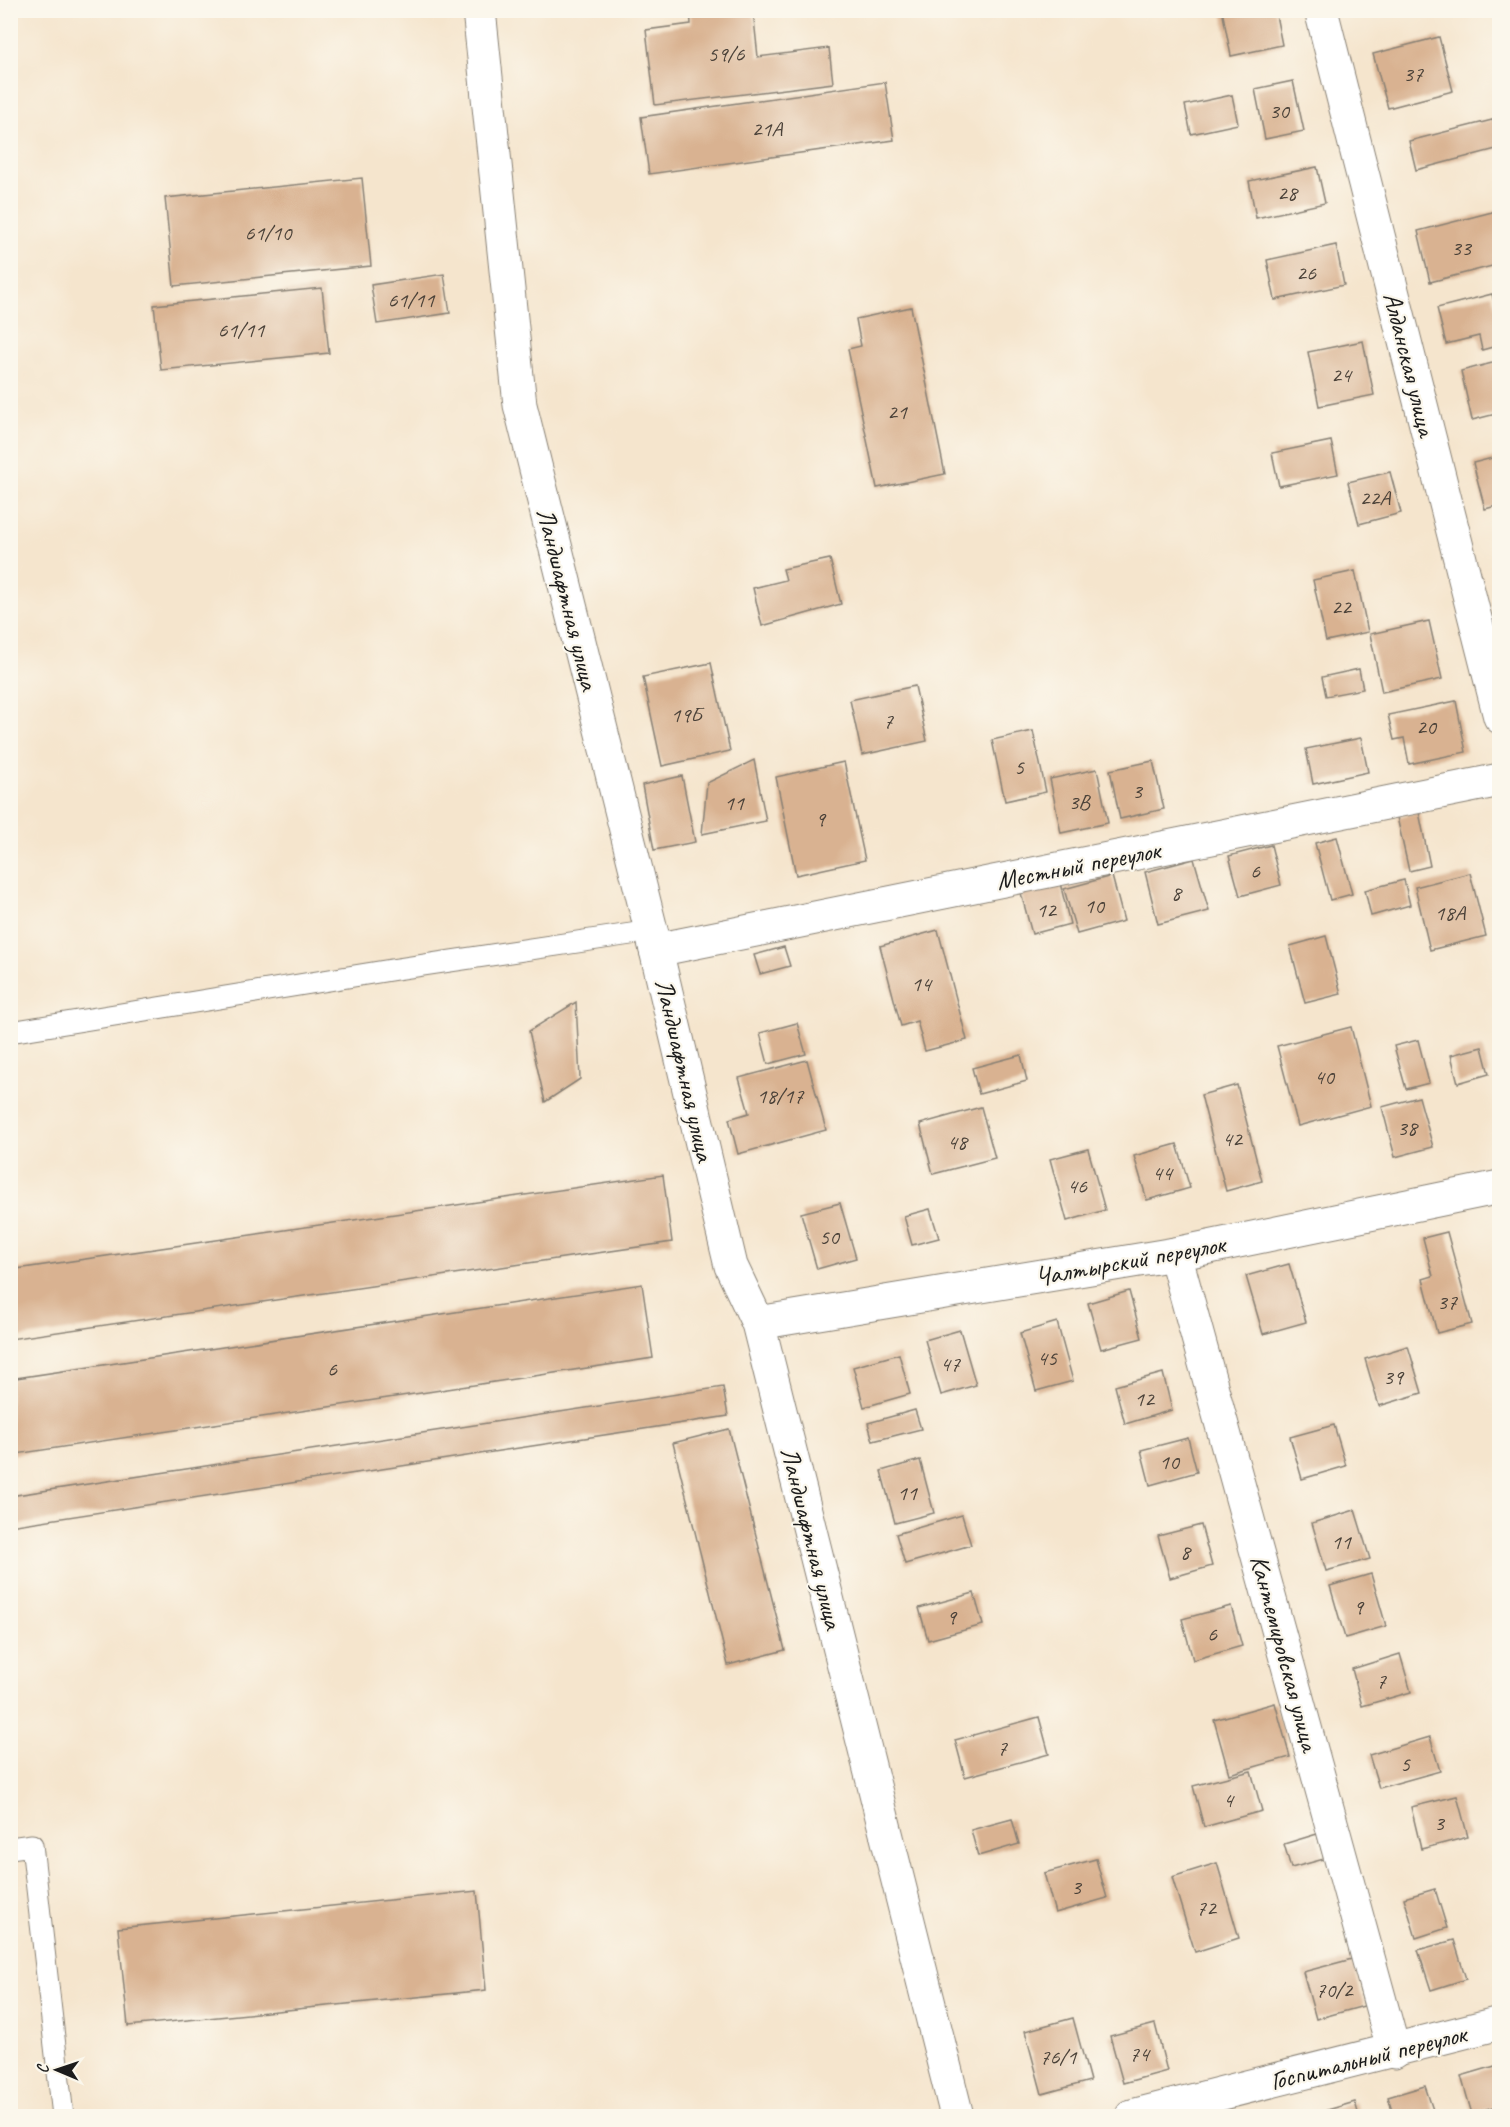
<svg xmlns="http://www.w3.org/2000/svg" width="1510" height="2127" viewBox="0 0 1510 2127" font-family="Caveat,sans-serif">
<rect width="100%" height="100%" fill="#fbf7ec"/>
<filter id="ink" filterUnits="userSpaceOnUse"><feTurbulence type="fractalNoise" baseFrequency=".0167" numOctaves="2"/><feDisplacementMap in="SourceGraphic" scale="12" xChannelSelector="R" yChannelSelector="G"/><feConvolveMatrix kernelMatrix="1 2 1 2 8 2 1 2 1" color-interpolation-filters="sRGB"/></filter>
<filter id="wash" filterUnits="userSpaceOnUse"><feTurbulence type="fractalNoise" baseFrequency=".008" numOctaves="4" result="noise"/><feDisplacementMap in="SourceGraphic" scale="24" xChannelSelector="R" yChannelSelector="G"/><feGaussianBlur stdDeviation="1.35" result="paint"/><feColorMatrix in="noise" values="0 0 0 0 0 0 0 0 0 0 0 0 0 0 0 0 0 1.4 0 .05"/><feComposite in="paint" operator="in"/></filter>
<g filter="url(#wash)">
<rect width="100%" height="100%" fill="#f5e5cd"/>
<g id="blocks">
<g fill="#d9b291">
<polygon points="690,10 753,10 758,57 829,48 833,83 655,105 646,30 691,24"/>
<polygon points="1222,10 1275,10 1282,45 1231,56"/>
<polygon points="1439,37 1453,91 1388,108 1373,54"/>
<polygon points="1293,81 1304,131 1265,139 1255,89"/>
<polygon points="885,82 894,140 649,174 641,117"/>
<polygon points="1232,95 1238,124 1191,134 1185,105"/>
<polygon points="1500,118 1500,148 1416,170 1409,141"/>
<polygon points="1317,167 1325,203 1256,218 1249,181"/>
<polygon points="362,178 371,266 174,286 165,198"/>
<polygon points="1500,210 1500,264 1430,282 1418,231"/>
<polygon points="1336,245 1344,285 1275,300 1267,260"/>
<polygon points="444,274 450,313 377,324 371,285"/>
<polygon points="322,288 329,353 161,370 154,305"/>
<polygon points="1492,294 1500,323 1500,345 1482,350 1479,336 1446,344 1437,308"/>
<polygon points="911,307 945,474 877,488 848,349 861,346 856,319"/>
<polygon points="1363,341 1374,395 1319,406 1308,352"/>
<polygon points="1500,361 1500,413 1472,420 1461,371"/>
<polygon points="1331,441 1338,474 1279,486 1272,453"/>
<polygon points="1500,456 1500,505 1485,509 1473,463"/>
<polygon points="1390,472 1401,513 1359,524 1348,482"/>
<polygon points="830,559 841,604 762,626 753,588 786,580 783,569"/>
<polygon points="1355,571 1368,632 1326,641 1313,580"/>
<polygon points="1429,621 1442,679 1382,692 1370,634"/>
<polygon points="711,663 730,751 662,766 643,677"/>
<polygon points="1359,669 1363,689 1326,696 1322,677"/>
<polygon points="915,686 927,741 862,755 850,700"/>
<polygon points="1456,701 1466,752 1409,764 1404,738 1394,740 1388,715"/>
<polygon points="1033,731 1046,792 1005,801 992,740"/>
<polygon points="1361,738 1368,772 1313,784 1306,749"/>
<polygon points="754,760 766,821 702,834 707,783"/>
<polygon points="1153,761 1164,809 1120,819 1110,770"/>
<polygon points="844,762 865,860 796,875 776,777"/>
<polygon points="1097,769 1108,823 1061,833 1050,779"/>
<polygon points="682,776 695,842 654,850 642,785"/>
<polygon points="1419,812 1430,866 1409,871 1397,817"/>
<polygon points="1337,837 1352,894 1330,900 1315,843"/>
<polygon points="1271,845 1281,885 1240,896 1229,856"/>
<polygon points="1194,859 1209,911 1158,924 1145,872"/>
<polygon points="1470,873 1486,936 1430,950 1415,887"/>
<polygon points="1112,876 1124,921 1077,934 1064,889"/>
<polygon points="1404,880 1410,905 1371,916 1365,890"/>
<polygon points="1060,883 1070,924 1032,934 1021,893"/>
<polygon points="938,930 967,1040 925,1051 917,1021 901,1026 880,946"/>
<polygon points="1326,936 1341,994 1305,1003 1290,946"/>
<polygon points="784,947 790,966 760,974 754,955"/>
<polygon points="576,1002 580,1079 545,1102 529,1031"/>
<polygon points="797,1023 806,1054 768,1064 760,1033"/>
<polygon points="1351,1027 1371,1106 1298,1126 1277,1046"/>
<polygon points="1418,1040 1429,1083 1406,1089 1394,1046"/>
<polygon points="1482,1047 1489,1074 1458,1083 1451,1055"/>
<polygon points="1021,1055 1027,1081 979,1094 972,1068"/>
<polygon points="807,1060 826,1130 738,1154 729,1119 749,1113 739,1078"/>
<polygon points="1237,1085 1262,1181 1226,1191 1201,1095"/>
<polygon points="1419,1097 1433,1147 1395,1157 1382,1107"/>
<polygon points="981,1107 995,1158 933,1174 920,1124"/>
<polygon points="1177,1144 1190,1188 1147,1200 1134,1156"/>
<polygon points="1088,1149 1105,1210 1067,1221 1050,1159"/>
<polygon points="663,1175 672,1242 10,1339 10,1270"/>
<polygon points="840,1203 856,1258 817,1269 801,1213"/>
<polygon points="930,1209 939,1238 912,1245 904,1216"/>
<polygon points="1447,1232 1472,1324 1437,1333 1423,1279 1433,1276 1423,1238"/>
<polygon points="1289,1264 1306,1322 1263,1334 1246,1276"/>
<polygon points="642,1284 653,1358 10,1455 10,1379"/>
<polygon points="1129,1291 1142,1338 1101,1349 1088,1303"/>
<polygon points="1057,1322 1073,1381 1036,1391 1020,1333"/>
<polygon points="960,1330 976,1385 941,1395 925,1340"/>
<polygon points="1408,1346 1422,1393 1379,1406 1365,1359"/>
<polygon points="899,1354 910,1394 864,1407 853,1367"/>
<polygon points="1163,1373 1172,1410 1125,1424 1115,1386"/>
<polygon points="723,1387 728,1416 10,1526 10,1496"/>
<polygon points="915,1410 921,1429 873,1441 868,1423"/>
<polygon points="1334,1425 1346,1466 1302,1479 1290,1437"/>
<polygon points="729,1429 785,1650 728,1665 673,1443"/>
<polygon points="1188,1438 1197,1472 1150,1485 1141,1450"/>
<polygon points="920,1460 934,1513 895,1523 881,1471"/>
<polygon points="1355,1510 1370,1559 1326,1571 1312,1523"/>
<polygon points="962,1515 971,1545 905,1564 896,1534"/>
<polygon points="1201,1525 1212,1566 1170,1578 1158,1536"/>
<polygon points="1371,1574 1386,1626 1345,1638 1330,1586"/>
<polygon points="974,1593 983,1625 928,1640 919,1608"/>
<polygon points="1231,1606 1242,1646 1193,1660 1182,1619"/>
<polygon points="1400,1654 1411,1692 1362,1706 1352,1669"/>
<polygon points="1275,1703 1290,1757 1229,1774 1214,1720"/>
<polygon points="1039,1717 1049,1754 965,1777 955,1740"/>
<polygon points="1430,1737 1440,1771 1379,1788 1369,1755"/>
<polygon points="1251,1771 1262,1811 1204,1827 1193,1786"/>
<polygon points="1457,1796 1468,1837 1421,1849 1411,1807"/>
<polygon points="1012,1819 1019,1844 978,1856 971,1830"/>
<polygon points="1317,1834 1324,1859 1291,1868 1284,1844"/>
<polygon points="1096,1859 1107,1898 1055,1913 1044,1873"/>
<polygon points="1217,1863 1239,1938 1195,1952 1172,1877"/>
<polygon points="1435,1889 1447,1928 1416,1938 1404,1898"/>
<polygon points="477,1891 486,1990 128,2026 118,1928"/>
<polygon points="1454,1940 1466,1979 1431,1990 1418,1950"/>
<polygon points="1352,1959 1364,2006 1316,2019 1303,1972"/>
<polygon points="1073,2018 1090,2081 1042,2094 1025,2031"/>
<polygon points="1155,2024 1167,2071 1123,2083 1110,2036"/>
<polygon points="1495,2066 1500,2080 1500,2105 1472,2114 1461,2076"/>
<polygon points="1425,2086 1435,2116 1394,2116 1388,2097"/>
<polygon points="1355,2102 1359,2116 1315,2116 1314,2114"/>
</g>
</g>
</g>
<g filter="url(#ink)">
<use href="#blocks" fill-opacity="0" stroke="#888074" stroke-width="1.5"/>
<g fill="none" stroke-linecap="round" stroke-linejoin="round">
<g stroke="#888074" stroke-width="23">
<g id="service">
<polyline points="10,1032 397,969 651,931"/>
<polyline points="10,1848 32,1845 63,2116"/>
</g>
</g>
<g stroke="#888074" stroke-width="35">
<g id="minor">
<polyline points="479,10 520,405 656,950 731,1266 758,1323 957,2116"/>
<polyline points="1321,10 1500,717"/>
<polyline points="656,950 1500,780"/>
<polyline points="1175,1254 1394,2052"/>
<polyline points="758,1323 1175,1254 1500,1187"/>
<polyline points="1132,2116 1500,2023"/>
</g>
</g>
<use href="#service" stroke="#fff" stroke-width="21"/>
<use href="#minor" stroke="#fff" stroke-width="33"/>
</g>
</g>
<g text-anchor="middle" stroke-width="4.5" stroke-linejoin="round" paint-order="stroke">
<g font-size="22" fill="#4b4239">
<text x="726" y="61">59/6</text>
<text x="1413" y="81">37</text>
<text x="1279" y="118">30</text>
<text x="767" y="136">21А</text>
<text x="1287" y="200">28</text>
<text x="268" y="240">61/10</text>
<text x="1461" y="255">33</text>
<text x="1306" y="280">26</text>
<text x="411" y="307">61/11</text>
<text x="241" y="337">61/11</text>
<text x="1341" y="382">24</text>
<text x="897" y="419">21</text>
<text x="1375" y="505">22А</text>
<text x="1341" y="614">22</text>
<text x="686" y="722">19Б</text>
<text x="888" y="728">7</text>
<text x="1426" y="734">20</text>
<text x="1019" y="774">5</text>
<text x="1137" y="798">3</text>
<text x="1079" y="809">3В</text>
<text x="734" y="810">11</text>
<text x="820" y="826">9</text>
<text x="1255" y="878">6</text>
<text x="1176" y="900">8</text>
<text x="1094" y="913">10</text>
<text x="1046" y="917">12</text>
<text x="1450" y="920">18А</text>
<text x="921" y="991">14</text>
<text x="1324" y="1084">40</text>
<text x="780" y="1103">18/17</text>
<text x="1407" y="1135">38</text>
<text x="1232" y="1146">42</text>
<text x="957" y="1149">48</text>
<text x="1162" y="1180">44</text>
<text x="1077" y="1193">46</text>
<text x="829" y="1244">50</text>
<text x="1447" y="1309">37</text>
<text x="1047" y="1365">45</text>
<text x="950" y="1371">47</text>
<text x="332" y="1376">6</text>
<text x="1393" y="1384">39</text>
<text x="1144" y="1406">12</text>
<text x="1169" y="1469">10</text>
<text x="907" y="1500">11</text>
<text x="1341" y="1549">11</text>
<text x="1185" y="1559">8</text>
<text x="1358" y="1614">9</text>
<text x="951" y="1624">9</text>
<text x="1212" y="1641">6</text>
<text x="1381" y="1688">7</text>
<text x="1002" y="1755">7</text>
<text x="1405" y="1771">5</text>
<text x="1228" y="1807">4</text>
<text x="1439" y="1830">3</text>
<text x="1076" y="1894">3</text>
<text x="1206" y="1915">72</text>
<text x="1334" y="1997">70/2</text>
<text x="1139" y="2061">74</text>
<text x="1058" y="2064">76/1</text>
</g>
<g font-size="26" fill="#1c1c1c" stroke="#fbf7ec">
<text transform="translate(1410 364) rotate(76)" y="9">Алданская улица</text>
<text transform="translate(568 599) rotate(76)" y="9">Ландшафтная улица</text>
<text transform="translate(1078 865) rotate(-11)" y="9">Местный переулок</text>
<text transform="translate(685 1070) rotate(77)" y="9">Ландшафтная улица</text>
<text transform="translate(1130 1260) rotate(-10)" y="9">Чалтырский переулок</text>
<text transform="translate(812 1538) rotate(76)" y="9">Ландшафтная улица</text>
<text transform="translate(1285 1653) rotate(75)" y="9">Кантемировская улица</text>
<text transform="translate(1368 2057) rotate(-14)" y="9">Госпитальный переулок</text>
</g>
</g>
<rect width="1510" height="2127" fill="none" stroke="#fbf7ec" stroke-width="36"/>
<g transform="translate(57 2070) rotate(272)" stroke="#fbf7ec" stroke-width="4.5" paint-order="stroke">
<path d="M0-4.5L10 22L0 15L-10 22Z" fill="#1c1c1c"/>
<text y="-9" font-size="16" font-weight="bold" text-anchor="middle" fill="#1c1c1c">С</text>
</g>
</svg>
